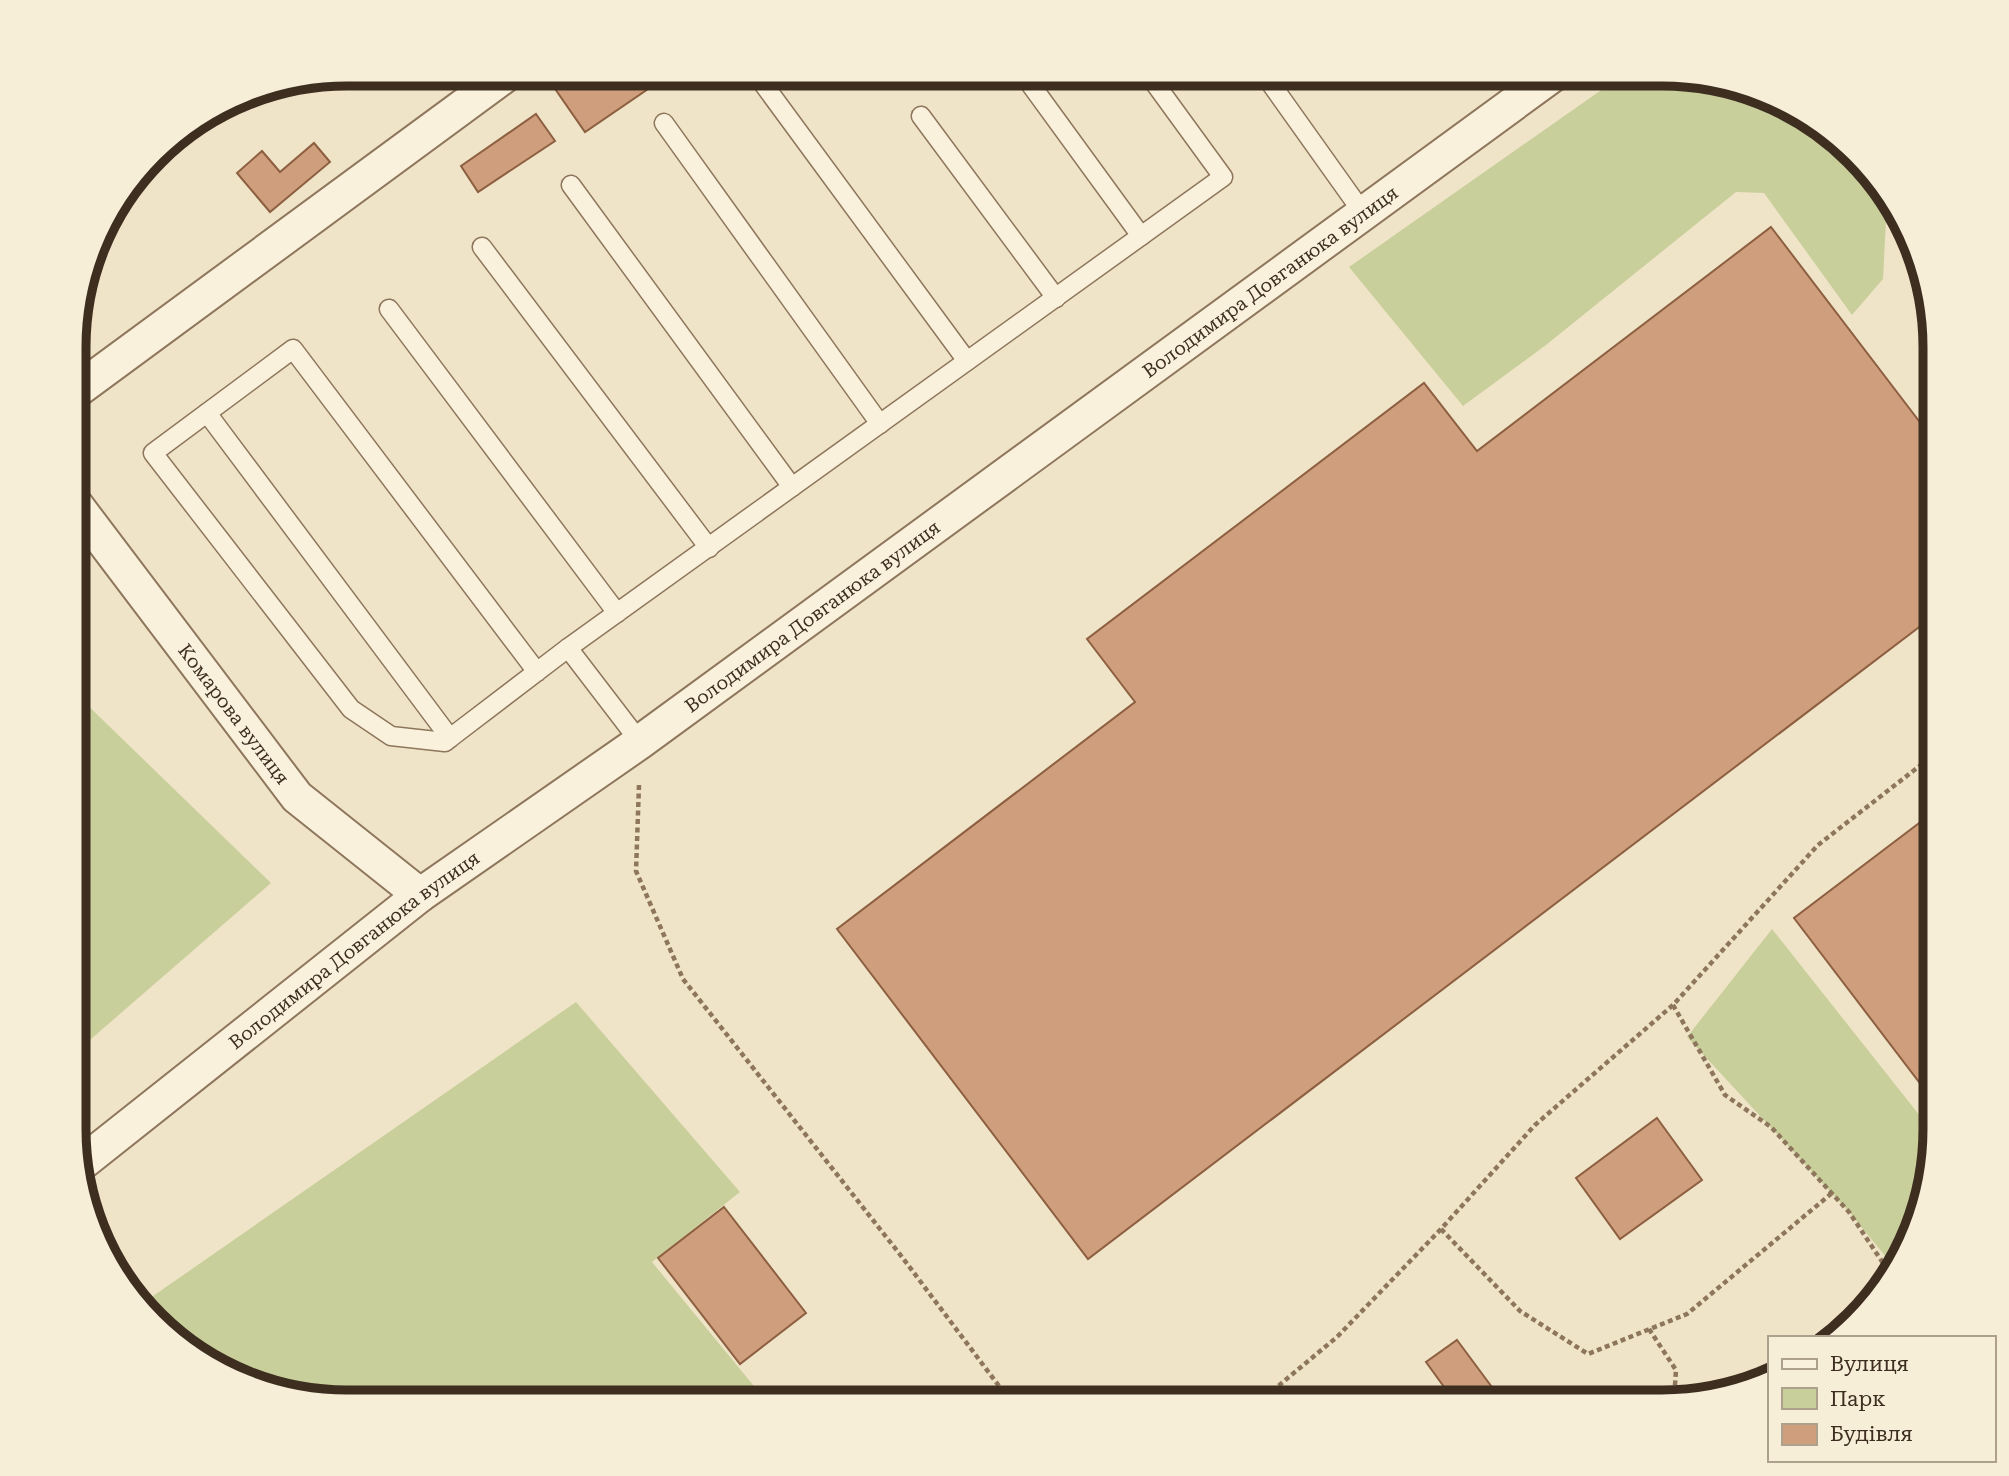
<svg xmlns="http://www.w3.org/2000/svg" width="2009" height="1476" viewBox="0 0 2009 1476" font-family="'Roboto Serif',serif">
<rect width="100%" height="100%" fill="#f0e4c8"/>
<g fill="#c9cf9b">
<polygon points="1624,74 1680,74 1767,94 1829,130 1887,201 1883,279 1852,315 1764,193 1736,192 1546,345 1463,406 1349,267"/>
<polygon points="76,694 271,883 76,1052"/>
<polygon points="1772,929 1932,1131 1935,1129 1935,1147 1915,1234 1895,1268 1849,1212 1687,1037"/>
<polygon points="576,1002 740,1192 652,1262 767,1402 329,1402 258,1388 180,1346 143,1303"/>
</g>
<g fill="#cf9f7d" stroke="#8d5f41" stroke-width="2">
<polygon points="564,74 670,74 585,132 551,83"/>
<polygon points="252,92 239,103 235,99 242,94"/>
<polygon points="536,114 555,141 478,192 461,166"/>
<polygon points="314,143 330,162 270,212 237,173 262,151 280,172"/>
<polygon points="1771,227 1935,442 1935,615 1088,1259 837,929 1135,702 1087,639 1424,383 1477,451"/>
<polygon points="1935,811 1935,1103 1794,918"/>
<polygon points="1657,1118 1702,1180 1620,1239 1576,1178"/>
<polygon points="724,1207 806,1313 740,1364 658,1258"/>
<polygon points="1457,1340 1503,1402 1455,1402 1426,1362"/>
</g>
<g fill="none" stroke-linecap="round" stroke-linejoin="round">
<g stroke="#8d765c" stroke-width="21">
<g id="lane">
<polyline points="756,74 967,361"/>
<polyline points="1023,74 1141,236"/>
<polyline points="1264,74 1363,213"/>
<polyline points="921,116 1056,298"/>
<polyline points="664,123 880,424"/>
<polyline points="571,185 792,487"/>
<polyline points="482,247 709,548"/>
<polyline points="389,309 617,613"/>
<polyline points="207,413 450,738"/>
<polyline points="537,672 293,349 153,453 351,709 391,736 445,742 450,738 568,648"/>
<polyline points="640,742 568,648 1223,177 1148,74"/>
</g>
</g>
<g stroke="#8d765c" stroke-width="37">
<g id="street">
<polyline points="76,391 507,74"/>
<path id="s1" d="M76,505L297,797L420,895"/>
<path id="s2" d="M77,1167L420,895L640,742L1554,74"/>
</g>
</g>
<g stroke="#8d765c" stroke-width="4.5" stroke-dasharray="5 3.5" stroke-linecap="butt">
<polyline points="1892,207 1906,244 1918,266"/>
<polyline points="639,785 636,871 683,979 902,1257 1011,1402"/>
<polyline points="1673,1005 1725,1095 1771,1127 1849,1212 1891,1275"/>
<polyline points="1441,1229 1520,1311 1588,1354 1687,1314 1832,1193"/>
<polyline points="1649,1329 1676,1370 1674,1400"/>
<polyline points="1259,1402 1337,1337 1441,1229 1535,1125 1673,1005 1818,845 1935,754"/>
</g>
<use href="#lane" stroke="#faf1dc" stroke-width="18"/>
<use href="#street" stroke="#faf1dc" stroke-width="33"/>
</g>
<g text-anchor="middle" stroke-width="5" stroke-linejoin="round" paint-order="stroke">
<g font-size="19" fill="#3d2e20" stroke="#f7eed8">
<text dy="7" stroke="none"><textPath href="#s2" startOffset="1486">Володимира Довганюка вулиця</textPath></text>
<text dy="7" stroke="none"><textPath href="#s2" startOffset="919">Володимира Довганюка вулиця</textPath></text>
<text dy="7" stroke="none"><textPath href="#s1" startOffset="262">Комарова вулиця</textPath></text>
<text dy="7" stroke="none"><textPath href="#s2" startOffset="352">Володимира Довганюка вулиця</textPath></text>
</g>
</g>
<path d="M0 0H2009V1476H0ZM347 86H1662A261 261 0 0 1 1923 347V1129A261 261 0 0 1 1662 1390H347A261 261 0 0 1 86 1129V347A261 261 0 0 1 347 86Z" fill="#f7eed8" fill-rule="evenodd"/>
<path fill="none" stroke="#3d2e20" stroke-width="9" d="M347 86H1662A261 261 0 0 1 1923 347V1129A261 261 0 0 1 1662 1390H347A261 261 0 0 1 86 1129V347A261 261 0 0 1 347 86Z"/>
<rect x="1768" y="1336" width="228" height="126" fill="#f7eed8" stroke="#ada18e" stroke-width="2"/>
<rect x="1782" y="1359" width="35" height="10" fill="#faf1dc" stroke="#ada18e" stroke-width="2"/>
<text x="1830" y="1371" font-size="21" fill="#3d2e20">Вулиця</text>
<rect x="1782" y="1388" width="35" height="21" fill="#c9cf9b" stroke="#ada18e" stroke-width="2"/>
<text x="1830" y="1406" font-size="21" fill="#3d2e20">Парк</text>
<rect x="1782" y="1424" width="35" height="21" fill="#cf9f7d" stroke="#ada18e" stroke-width="2"/>
<text x="1830" y="1441" font-size="21" fill="#3d2e20">Будівля</text>
</svg>
